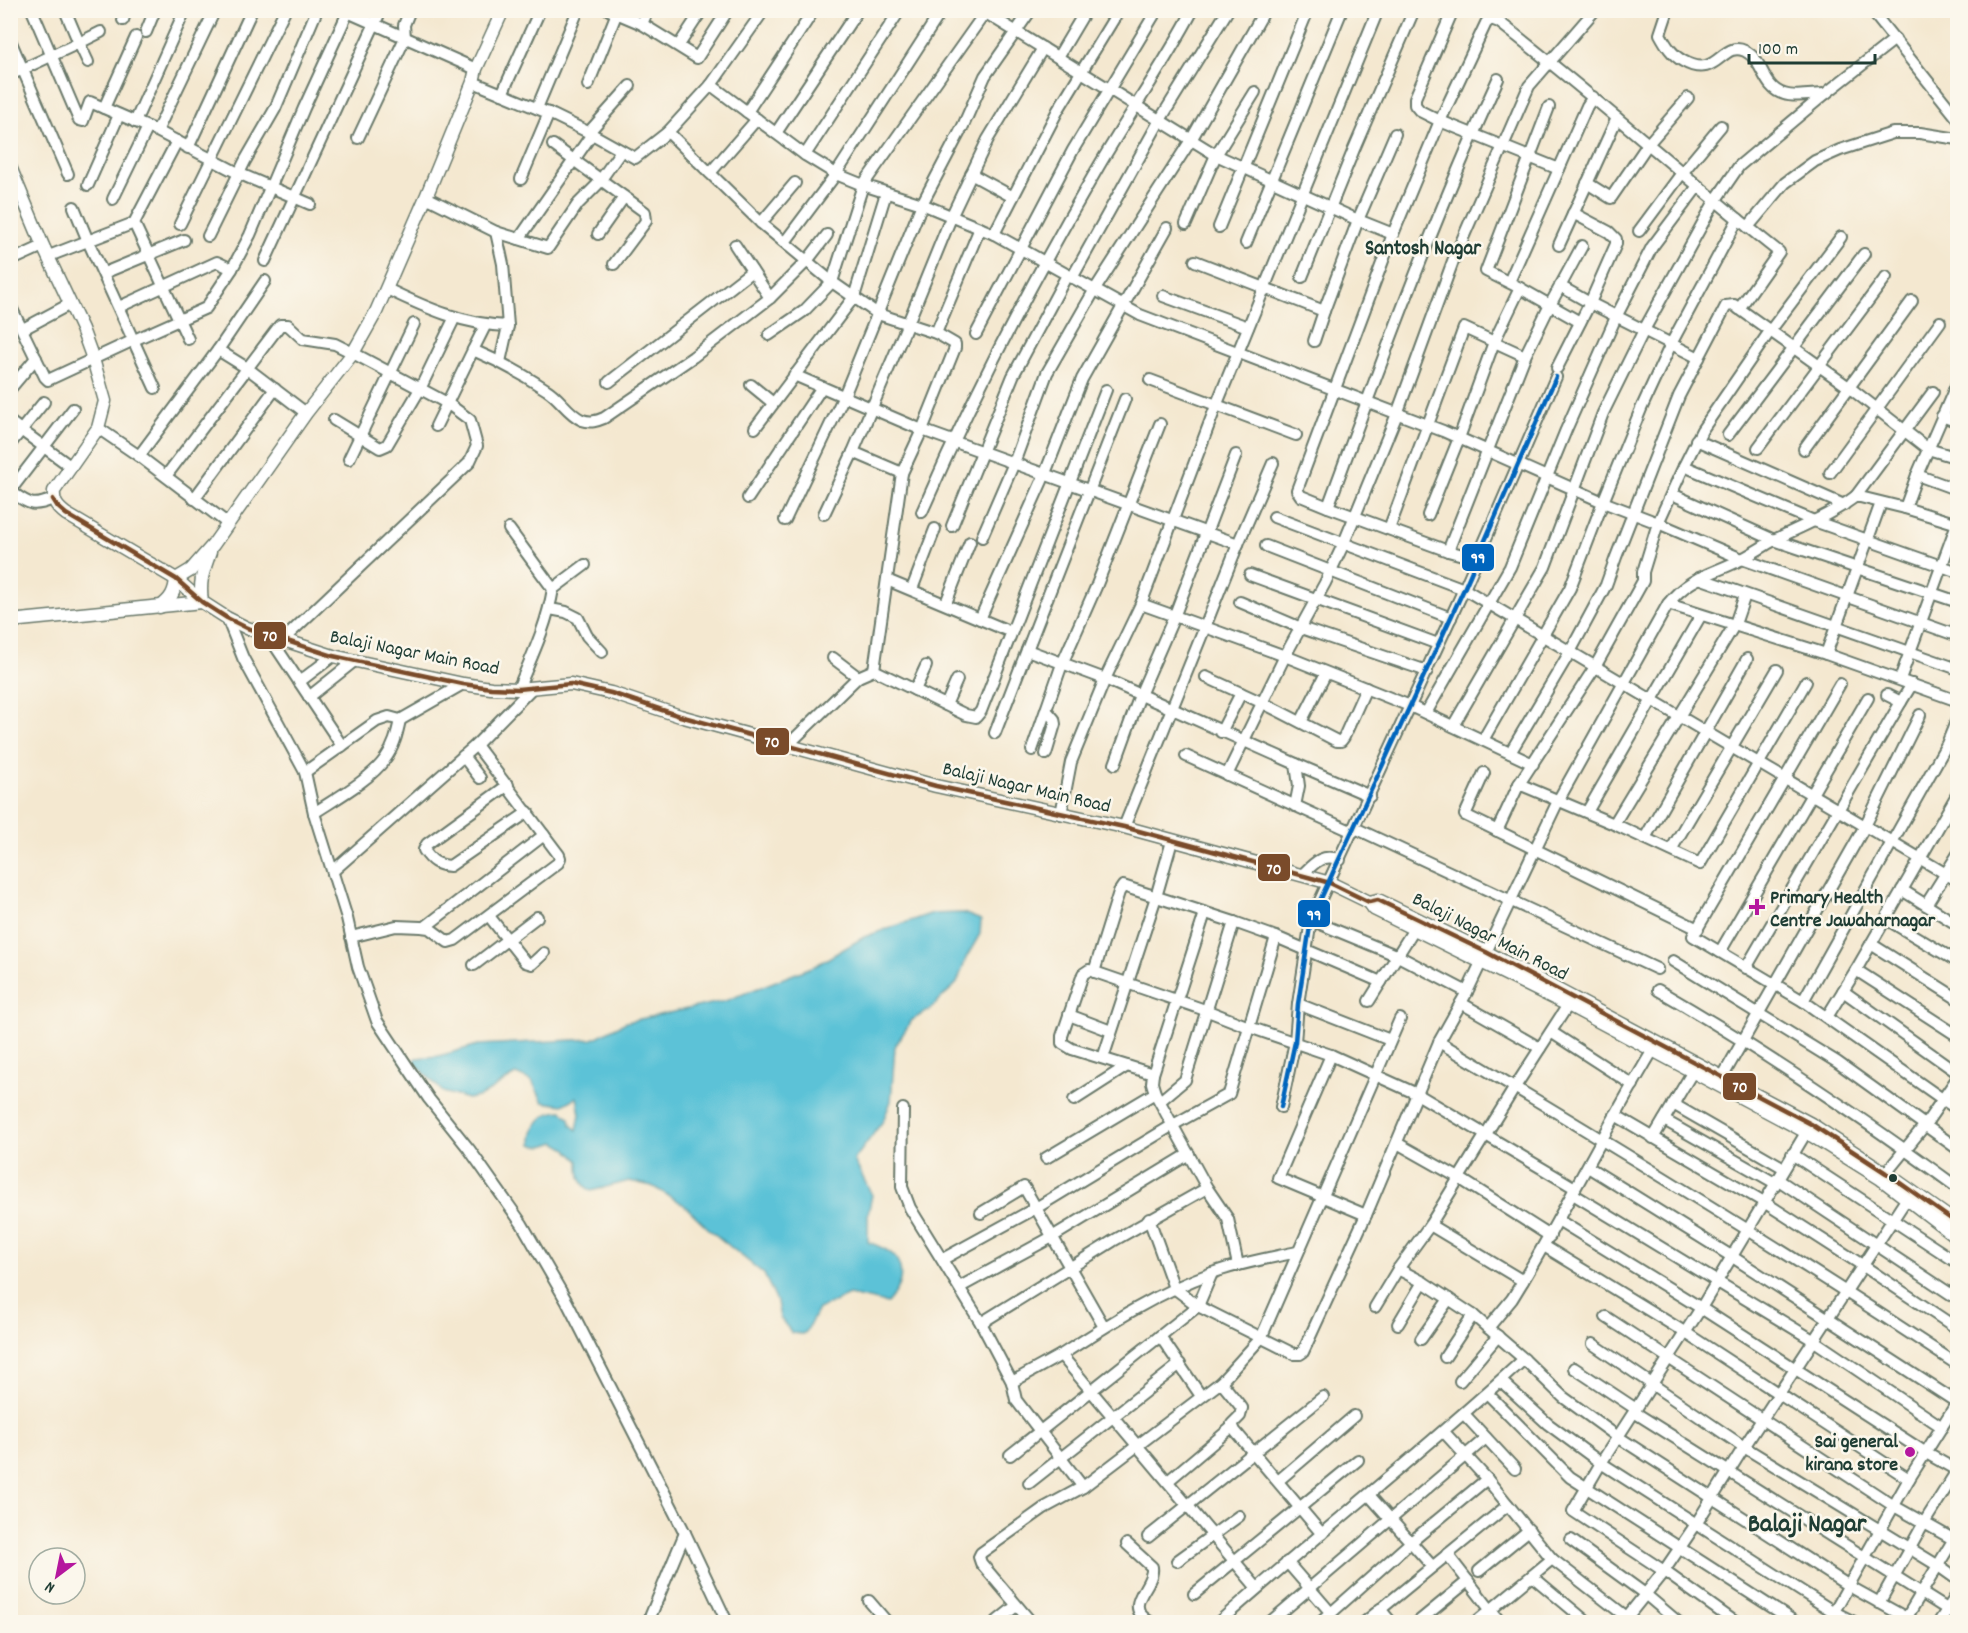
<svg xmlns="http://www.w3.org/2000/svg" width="1968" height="1633" viewBox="0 0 1968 1633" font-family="Dekko,sans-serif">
<rect width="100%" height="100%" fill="#fbf7ec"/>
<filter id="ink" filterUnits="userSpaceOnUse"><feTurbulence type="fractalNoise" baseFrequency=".0167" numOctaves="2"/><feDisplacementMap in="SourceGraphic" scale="12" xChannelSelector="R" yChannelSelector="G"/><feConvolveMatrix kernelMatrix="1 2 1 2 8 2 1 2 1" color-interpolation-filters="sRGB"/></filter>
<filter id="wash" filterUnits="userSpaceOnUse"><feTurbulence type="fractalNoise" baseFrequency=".008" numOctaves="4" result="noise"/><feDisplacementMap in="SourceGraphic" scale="24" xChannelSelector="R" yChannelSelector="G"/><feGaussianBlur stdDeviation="1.35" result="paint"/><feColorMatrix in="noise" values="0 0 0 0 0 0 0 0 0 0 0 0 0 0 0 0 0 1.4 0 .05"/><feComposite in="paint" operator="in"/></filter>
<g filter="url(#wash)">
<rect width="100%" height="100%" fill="#f4e8d0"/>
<path fill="#5bc2d7" stroke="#3d8086" stroke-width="1.5" d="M963,913L981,920L980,934L966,958L957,983L929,1010L912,1020L895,1046L891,1101L883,1121L854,1160L872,1195L868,1214V1242C876,1245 888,1249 894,1256C907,1272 899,1290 887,1303L849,1295L818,1309L806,1332L802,1334L792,1333L780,1318L777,1302L764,1274L711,1231L683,1204L652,1186L629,1181L591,1191C579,1183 579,1175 579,1161L567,1149L555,1142C547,1145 540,1148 532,1144C531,1126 543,1111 562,1111L570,1118L571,1125L577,1130L580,1114L577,1097L563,1105L543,1102L532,1081L516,1074L481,1096L468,1099L443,1092L414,1062L416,1058L439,1056L478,1045L593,1039L626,1022L725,1001L817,965L864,937L930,914Z"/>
</g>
<g filter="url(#ink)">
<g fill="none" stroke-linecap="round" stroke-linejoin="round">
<g stroke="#6a796b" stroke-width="14">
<g id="minor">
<polyline points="32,10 79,120 83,121 90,102 157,131 238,173 310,204"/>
<polyline points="343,10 476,69"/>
<polyline points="609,10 642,24 648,10"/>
<polyline points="981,10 1216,155 1358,220 1393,234"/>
<polyline points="1453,10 1415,98 1415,105 1420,111 1440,121 1559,169"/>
<path d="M1482,10L1491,19L1499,22C1595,96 1684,177 1779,252L1739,309"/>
<path d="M1668,10L1660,34C1666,45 1672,55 1683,61C1718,81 1721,40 1745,51C1764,60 1762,88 1784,94C1795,98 1813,94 1825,94"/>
<polyline points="1871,10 1958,119"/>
<polyline points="123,20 126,10"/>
<polyline points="642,24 697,58 728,10"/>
<polyline points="146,32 155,10"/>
<polyline points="10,40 68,174"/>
<polyline points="679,45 702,10"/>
<polyline points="1058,57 1086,10"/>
<polyline points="88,62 79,43 101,32"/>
<polyline points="10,75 79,43 65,10"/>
<polyline points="473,82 553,115 592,134 635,158 668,132 761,223 832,282 878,314 936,333 955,344 955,348 922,430 902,473 874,670 966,715 976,717 981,711 1106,390"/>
<polyline points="588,85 618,10"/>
<polyline points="711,85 764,10"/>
<polyline points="502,94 540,10"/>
<polyline points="1549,107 1486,271 1520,288 1580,322"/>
<polyline points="104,108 136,37"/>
<polyline points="537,108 578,10"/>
<polyline points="747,112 814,10"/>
<polyline points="135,122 185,10"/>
<polyline points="157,131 215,10"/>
<polyline points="589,132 630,86"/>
<polyline points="668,132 711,85 805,155 836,174 942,10"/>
<polyline points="776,133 858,10"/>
<polyline points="358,138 405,38 404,25 410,10"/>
<polyline points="553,145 645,212 646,221 614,264"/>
<polyline points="188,148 252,10"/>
<polyline points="805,155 900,10"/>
<polyline points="710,173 757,119"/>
<polyline points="971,174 1013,197"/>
<polyline points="521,179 549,113"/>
<polyline points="1587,183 1611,198 1648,144 1688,98"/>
<polyline points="88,185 119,115"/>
<polyline points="426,197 496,232 548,248 578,204 597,185 621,151"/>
<polyline points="113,199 148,127"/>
<polyline points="74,207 88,241 155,388"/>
<polyline points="134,223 188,339"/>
<polyline points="761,223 795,183"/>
<polyline points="180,224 285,10"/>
<polyline points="1186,224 1216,155 1255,92"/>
<polyline points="1219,227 1308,10"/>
<polyline points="1748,227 1785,183 1815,161 1840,150 1893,133 1920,133 1958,139"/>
<polyline points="1639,231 1682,173 1721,126"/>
<polyline points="496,232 503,264 508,326 500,362"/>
<polyline points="598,234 624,197"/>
<polyline points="994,234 1058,110 1119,10"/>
<polyline points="208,236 245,161 275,109 317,10"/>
<polyline points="1841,237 1770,331 1702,430 1684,466 1814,521 1958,572"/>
<polyline points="519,239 592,134"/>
<polyline points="785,242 836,174 863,185 922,204 994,234 1140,315 1443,431 1603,502 1658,523 1643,572 1643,581 1595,667 1519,784 1497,831"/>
<polyline points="1246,243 1342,10"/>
<polyline points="735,245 770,298"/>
<polyline points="1559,245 1617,118"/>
<polyline points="49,256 134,223 177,141"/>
<polyline points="10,261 43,246"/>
<polyline points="265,261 381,10"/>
<polyline points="1195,261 1324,311 1358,220 1395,134"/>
<polyline points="104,273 184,240"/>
<polyline points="1302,277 1354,149 1414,10"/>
<polyline points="1072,278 1160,120 1228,10"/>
<polyline points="1509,282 1587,106 1593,97"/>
<polyline points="1560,286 1590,303 1616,244 1616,239 1609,232 1573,213"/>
<path d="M387,289C426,308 465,325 508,326"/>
<polyline points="1163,296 1248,327"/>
<polyline points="10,305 45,377 48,380 134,340 206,308 232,269 250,235 304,108 349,10"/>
<polyline points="119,307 217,262 232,269"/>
<polyline points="23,329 70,304"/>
<polyline points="936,333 980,228"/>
<polyline points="976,334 1073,150 1157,10"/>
<polyline points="769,335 804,311 832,282 863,185 987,10"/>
<polyline points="1314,341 1324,311"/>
<polyline points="218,350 247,368 306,413"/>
<polyline points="473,350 485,326"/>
<polyline points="1557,368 1590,303 1699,358"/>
<polyline points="794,375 922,430 1238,544 1205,627 1285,656 1410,706 1533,764"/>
<polyline points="1150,380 1296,435"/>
<polyline points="609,382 752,271"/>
<polyline points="751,385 773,403"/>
<polyline points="10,389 36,358"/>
<polyline points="1942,416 1958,422"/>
<polyline points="334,420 380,448 387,445 420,389 455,317"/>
<polyline points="10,422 70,466"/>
<path d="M436,426L473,350C499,361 523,374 547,390C560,398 568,414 582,420C591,423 597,421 604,418L693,357L770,298L807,261L827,235"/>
<polyline points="98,428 139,456 227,523"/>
<polyline points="755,428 854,297 886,193"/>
<polyline points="1728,435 1864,254"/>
<polyline points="1696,440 1844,505"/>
<polyline points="10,444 44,402"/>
<polyline points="1758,448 1886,277"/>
<polyline points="1804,449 1912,301"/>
<polyline points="139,456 218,350 265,281"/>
<polyline points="349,459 414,324"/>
<polyline points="1684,466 1658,523 1742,559 1958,636"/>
<polyline points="902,473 853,452 908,323 952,215 978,160 988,139 1043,48"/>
<polyline points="1830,473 1940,322"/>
<polyline points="1917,475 1958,490"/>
<polyline points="166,476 280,325 288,325 303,339 335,344 353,353 447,403 470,420 477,446 469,463 284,639"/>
<polyline points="1672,494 1774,540 1958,602"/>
<polyline points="1856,496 1933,392"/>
<polyline points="748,498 822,387"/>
<path d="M53,499C32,508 29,504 10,491L73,409"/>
<polyline points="194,499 275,389"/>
<path d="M1328,507C1381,363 1434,218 1498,79"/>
<polyline points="1905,508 1917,475 1958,381"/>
<path d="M922,512C973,395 1032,281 1096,171C1127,117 1164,65 1193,10"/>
<polyline points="824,514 853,452"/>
<polyline points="1428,515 1459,438 1494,342 1520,288"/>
<polyline points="1274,517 1464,589 1958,881"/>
<polyline points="785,520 844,396 922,204 963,126 985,76 1031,10"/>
<polyline points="952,526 1013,376 1067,275"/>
<path d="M509,529L553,589C547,625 532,656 518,689"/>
<polyline points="1389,529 1464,328 1525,356"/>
<polyline points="982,537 1014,463 1047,373 1094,291 1191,140 1265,10"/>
<polyline points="1238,544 1273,463"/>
<polyline points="1266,546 1451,618"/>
<polyline points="1448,551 1525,356 1550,305 1582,246"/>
<polyline points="1478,559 1448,551 1328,507 1301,496 1297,490 1393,234 1440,121 1486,23 1491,19"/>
<polyline points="1250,575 1438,644"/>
<polyline points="1699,578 1958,669"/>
<polyline points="887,580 1011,632"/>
<polyline points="553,589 585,565"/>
<polyline points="912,589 935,529"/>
<polyline points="1240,602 1301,628 1427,671"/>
<polyline points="946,603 970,542"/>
<polyline points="1668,604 1826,654 1958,701"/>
<polyline points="550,609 566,612 578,618 587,636 602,652"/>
<polyline points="227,618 243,658 305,772 314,813 347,918 358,967 377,1021 429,1099 469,1149 522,1224 567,1302 685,1533 727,1622"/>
<polyline points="980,619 1042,481 1082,379 1167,228"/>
<polyline points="268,635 342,746"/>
<polyline points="1027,650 1125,399"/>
<polyline points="1826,654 1881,503"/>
<polyline points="833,658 858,677"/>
<polyline points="1206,677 1263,703 1337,741 1341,741 1344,737 1366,688"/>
<polyline points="1900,679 1958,521"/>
<polyline points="299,682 333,656"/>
<polyline points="1840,684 1693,936 1803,1001 1958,1110"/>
<polyline points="915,690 926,666"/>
<polyline points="1887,695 1901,702 1912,684"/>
<polyline points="309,697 353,662"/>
<polyline points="946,705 957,680"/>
<polyline points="1426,713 1510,567 1566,430 1616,317 1652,247 1698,186"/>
<polyline points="1301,722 1326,673"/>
<polyline points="1453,726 1545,567 1603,413 1644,330 1715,201 1739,166 1825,94 1895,39"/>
<polyline points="1221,732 1241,693"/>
<polyline points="995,733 1027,650 1105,679 1296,764 1299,786 1295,806"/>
<polyline points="1483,740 1570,588 1603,502 1641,409 1671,344 1738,219"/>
<polyline points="788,745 858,677 874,670"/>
<polyline points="1032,750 1062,664 1096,587 1160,424"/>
<polyline points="1510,753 1570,652 1606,585 1616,557 1679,396 1726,306 1734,305 1850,388 1928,449 1958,458"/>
<polyline points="1046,754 1055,724 1054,719 1046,710"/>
<polyline points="463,756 480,778"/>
<polyline points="1186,756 1353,832"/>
<polyline points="1115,764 1140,695 1174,617 1236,455"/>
<polyline points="1296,764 1370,796"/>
<polyline points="305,772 377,721 389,717 400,720 463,684"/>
<polyline points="1484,773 1465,815 1698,929"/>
<polyline points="1227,775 1285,656 1325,583 1343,545 1397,414 1453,261 1529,86 1595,10"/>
<polyline points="1519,784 1614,824 1700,864 1806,682"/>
<path d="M508,785L427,844L424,850C431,861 437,865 450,866L528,812"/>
<polyline points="1587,812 1701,615"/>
<path d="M314,813C335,799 370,780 385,759C394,747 397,734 400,720"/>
<polyline points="1061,814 1071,762 1105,679 1141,604 1216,406 1378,10"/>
<polyline points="1614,824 1735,624 1745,595"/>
<polyline points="1124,827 1205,627 1141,604"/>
<polyline points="1355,828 1657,969"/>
<polyline points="1645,838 1747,659"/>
<polyline points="1671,850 1777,670"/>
<polyline points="333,871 476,745 532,688"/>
<path d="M1302,875C1313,864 1323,852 1340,860"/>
<polyline points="1902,890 1958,925"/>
<polyline points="1926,905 1958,854"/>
<polyline points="489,916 525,962 532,964 544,953"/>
<polyline points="1886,919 1958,962"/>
<polyline points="1311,920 1398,956 1467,992"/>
<polyline points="425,927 544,835"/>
<polyline points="351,937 396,926 421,927 429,928 448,942 455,940 558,863 560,858 559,855 476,745"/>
<polyline points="1871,944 1958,999"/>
<polyline points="1720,952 1868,698"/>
<polyline points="1673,961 1837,1062 1958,1149"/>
<polyline points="474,965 537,917"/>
<polyline points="1746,968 1901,702"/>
<polyline points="1856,970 1958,1036"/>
<polyline points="1094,972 1119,892 1123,886 1234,922 1276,937"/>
<polyline points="1381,982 1276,937 1249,1027 1331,1055 1417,1094 1575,1188"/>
<path d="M1658,990C1762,1050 1861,1117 1958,1188"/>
<polyline points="1843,991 1958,1073"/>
<polyline points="1369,1001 1414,929"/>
<polyline points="1803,1001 1947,744 1958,717"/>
<polyline points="1461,1003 1540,1048"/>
<polyline points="1298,1004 1390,1040"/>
<polyline points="1069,1015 1111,1031"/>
<polyline points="1827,1017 1856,970 1958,793"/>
<polyline points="1551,1032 1633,1085"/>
<path d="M1439,1042C1614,1146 1788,1252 1958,1365"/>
<polyline points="1331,1055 1278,1178 1366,1215"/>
<polyline points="1103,1058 1156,897 1172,841"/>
<polyline points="1153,1074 1205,913"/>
<polyline points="1723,1076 1865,826 1920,715"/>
<polyline points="1074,1100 1127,1066"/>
<polyline points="1160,1101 1185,1080 1234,922"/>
<polyline points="1673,1104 1784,1168"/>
<polyline points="1281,1107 1295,1042 1298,1004 1311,920 1464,589 1556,377"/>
<polyline points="903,1109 902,1187 910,1208 981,1323 1012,1382 1016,1400 1083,1487"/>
<polyline points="1615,1115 1764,1202 1862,1265 1958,1329"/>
<polyline points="1664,1120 1775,1183"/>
<polyline points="1653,1138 1693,1071"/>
<polyline points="1397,1143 1459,1178 1550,1236"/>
<polyline points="1792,1154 1958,1263"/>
<polyline points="1046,1158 1155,1093"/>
<polyline points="1588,1167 1731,1256 1958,1403"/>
<polyline points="1886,1173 1925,1125 1958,1077"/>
<polyline points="1777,1179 1958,1299"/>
<polyline points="1573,1194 1813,1340 1942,1427"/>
<polyline points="981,1213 1024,1187 1104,1327"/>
<path d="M1149,1219L1174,1288L1198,1306L1294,1354H1300L1303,1352L1366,1215L1439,1042L1467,992L1559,799L1668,604C1689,576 1714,574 1742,559C1753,553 1764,546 1774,540C1802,526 1831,515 1856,496L1905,508L1958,524"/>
<polyline points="1558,1220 1701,1308 1926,1453 1958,1471"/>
<polyline points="1430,1225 1523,1281"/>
<polyline points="1544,1246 1686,1333 1909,1479"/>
<polyline points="943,1259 1036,1208 1173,1125 1229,1094 1249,1027 1208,1011 1089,970 1083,974 1062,1036 1062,1043 1072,1049 1153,1074 1152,1083 1155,1093 1207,1188 1228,1219 1238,1265"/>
<polyline points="1398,1269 1430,1225 1515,1087 1568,1005"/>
<polyline points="960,1287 1052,1237 1189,1154"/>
<polyline points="1375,1307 1398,1269 1423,1282 1473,1315 1524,1359 1563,1397 1618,1437 1849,1586 1914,1622"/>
<polyline points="1606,1317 1894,1506 1958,1542"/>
<polyline points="981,1323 1113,1241 1207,1188"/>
<polyline points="1398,1324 1423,1282"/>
<path d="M1488,1328L1512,1299L1523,1281C1568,1205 1607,1126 1653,1050"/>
<polyline points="1160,1336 1201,1396"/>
<polyline points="1421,1339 1449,1299"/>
<polyline points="1593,1344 1744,1447 1937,1565 1958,1580"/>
<path d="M1061,1355C1109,1324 1158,1292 1212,1273C1239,1263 1269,1258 1297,1252"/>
<polyline points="1445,1357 1473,1315"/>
<polyline points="1574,1368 1636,1409"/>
<polyline points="1460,1381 1498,1336"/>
<polyline points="1501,1381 1548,1424 1601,1463 1834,1612 1854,1622"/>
<polyline points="1012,1382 1061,1355 1257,1588"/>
<polyline points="1221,1382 1261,1338 1400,1019"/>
<polyline points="1487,1393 1570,1477 1795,1622"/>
<polyline points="1634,1412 1958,1616"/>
<polyline points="1464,1414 1515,1469"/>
<polyline points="1444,1432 1487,1479 1552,1559 1633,1622"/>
<polyline points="1010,1455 1198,1306 1212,1273"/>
<polyline points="1168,1481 1232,1427"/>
<polyline points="1278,1481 1354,1416"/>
<polyline points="1029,1483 1180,1364"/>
<polyline points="1369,1495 1432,1566"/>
<polyline points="1148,1537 1323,1397"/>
<polyline points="1571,1540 1645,1594 1678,1622"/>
<path d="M1127,1544L1152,1567C1155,1587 1120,1604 1150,1622"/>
<polyline points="1447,1554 1500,1622"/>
<polyline points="1177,1561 1239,1516"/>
<polyline points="1287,1562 1331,1613"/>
<polyline points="1479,1571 1529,1530"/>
<polyline points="1532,1576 1587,1622"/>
<polyline points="1194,1594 1358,1460"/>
<polyline points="869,1601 887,1622"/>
<polyline points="1879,1603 1924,1523 1958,1469"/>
<polyline points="1380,1609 1391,1622"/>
<polyline points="648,1622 685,1533"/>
<polyline points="996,1622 1016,1606"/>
<polyline points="1031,1622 981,1563 979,1557 981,1553 1044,1508 1083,1487 1221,1382 1242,1408 1240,1416 1232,1424 1235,1431 1322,1534"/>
<path d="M1219,1622C1319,1533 1425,1451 1524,1359"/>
<polyline points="1270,1622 1486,1438"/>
<polyline points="1321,1622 1411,1542 1487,1479"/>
<polyline points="1365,1622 1508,1505"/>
<polyline points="1418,1622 1468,1581"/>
<polyline points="1476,1622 1552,1559"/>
<polyline points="1533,1622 1535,1622"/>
<polyline points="1623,1622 1664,1571 1696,1524 1744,1447 1907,1198"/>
<polyline points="1735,1622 1664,1571 1573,1511 1601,1463 1701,1308 1810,1126"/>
<polyline points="1828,1622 1909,1479 1958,1401"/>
<polyline points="1904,1622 1958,1532"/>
<polyline points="1939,1622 1958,1593"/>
</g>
</g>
<g stroke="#6a796b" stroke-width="15">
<g id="tertiary">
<path d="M10,167L43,246L82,329L93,359L105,401L98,428L54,491C53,502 57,507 66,514L176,579L202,602L227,618L247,628L333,656L463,684L491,688L518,689L571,684L611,693L680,716L936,786L1124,827L1330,883L1369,902L1378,900L1486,952L1811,1124L1886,1173L1958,1224"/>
<path d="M160,607C171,599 175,592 176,579L191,570L213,545L306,413L353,353L376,312L426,197L473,82L476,69L503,10"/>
<path d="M10,621L202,602C199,581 203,572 210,552"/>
<polyline points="1369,902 1374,909 1568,1005 1806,1132 1881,1179 1958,1238"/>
</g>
</g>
<use href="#minor" stroke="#fff" stroke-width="10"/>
<use href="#tertiary" stroke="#fff" stroke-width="12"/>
<g stroke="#fbf7ec" stroke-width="9">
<polyline id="bus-1" points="53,499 58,507 66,514 176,579 202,602 227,618 247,628 333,656 463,684 491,688 518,689 571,684 611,693 680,716 936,786 1124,827 1330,883 1369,902 1378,900 1486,952 1811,1124 1886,1173 1958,1224"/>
</g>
<g stroke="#fbf7ec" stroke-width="9">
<polyline id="bus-2" points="1281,1107 1295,1042 1298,1004 1311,920 1464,589 1556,377"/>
</g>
<use href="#bus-1" stroke="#7a4b2a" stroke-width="4.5"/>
<use href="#bus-2" stroke="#0065bd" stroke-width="4.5"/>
</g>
</g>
<g fill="#b5179e" stroke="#fbf7ec" stroke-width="2">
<path d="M1754 898h6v6h6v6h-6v6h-6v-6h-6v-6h6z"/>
<circle cx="1910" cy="1452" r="6"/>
</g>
<circle fill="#1f3d34" stroke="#fbf7ec" stroke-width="2" cx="1893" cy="1178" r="5"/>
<g text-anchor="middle" stroke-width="5" stroke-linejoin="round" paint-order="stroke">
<g font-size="20" fill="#1f3d34" stroke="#fbf7ec">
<text transform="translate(415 651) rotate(11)" y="7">Balaji Nagar Main Road</text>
<text transform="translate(1027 786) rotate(13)" y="7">Balaji Nagar Main Road</text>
<text transform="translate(1491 935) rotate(27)" y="7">Balaji Nagar Main Road</text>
</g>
<g font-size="20" font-weight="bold" fill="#1f3d34" stroke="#fbf7ec" text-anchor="start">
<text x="1770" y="903">Primary Health<tspan x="1770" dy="23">Centre Jawaharnagar</tspan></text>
<text x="1898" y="1447" text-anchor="end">Sai general<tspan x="1898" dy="23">kirana store</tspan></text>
</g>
<g font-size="21" font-weight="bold" fill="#1f3d34" stroke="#fbf7ec">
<text x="1423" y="254">Santosh Nagar</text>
</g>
<g font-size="26" font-weight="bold" fill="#1f3d34" stroke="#fbf7ec">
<text x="1807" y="1531">Balaji Nagar</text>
</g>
</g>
<g stroke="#fbf7ec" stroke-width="2">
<rect x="1461" y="543" width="34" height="29" rx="6" fill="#0065bd"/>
<rect x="253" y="621" width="34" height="29" rx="6" fill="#7a4b2a"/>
<rect x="755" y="727" width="35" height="29" rx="6" fill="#7a4b2a"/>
<rect x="1257" y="853" width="34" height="29" rx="6" fill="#7a4b2a"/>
<rect x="1297" y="899" width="34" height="29" rx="6" fill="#0065bd"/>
<rect x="1722" y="1072" width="35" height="29" rx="6" fill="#7a4b2a"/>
</g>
<g font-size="16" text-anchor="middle" font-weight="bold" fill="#fff">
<text x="1478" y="563">99</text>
<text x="270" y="641">70</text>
<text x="772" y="747">70</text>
<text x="1274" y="874">70</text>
<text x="1314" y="920">99</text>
<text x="1740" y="1092">70</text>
</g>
<rect width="1968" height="1633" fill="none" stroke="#fbf7ec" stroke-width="36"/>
<g transform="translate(57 1576) rotate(212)"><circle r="28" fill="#fbf7ec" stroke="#a3ada2" stroke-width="1.5"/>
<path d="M0-4.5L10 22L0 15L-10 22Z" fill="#b5179e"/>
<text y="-9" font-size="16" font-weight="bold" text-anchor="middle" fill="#1f3d34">N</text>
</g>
<path d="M1749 54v9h126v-9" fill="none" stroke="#1f3d34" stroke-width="3"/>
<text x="1758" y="54" font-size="18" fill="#1f3d34" stroke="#fbf7ec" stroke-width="4.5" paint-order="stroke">100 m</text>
</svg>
